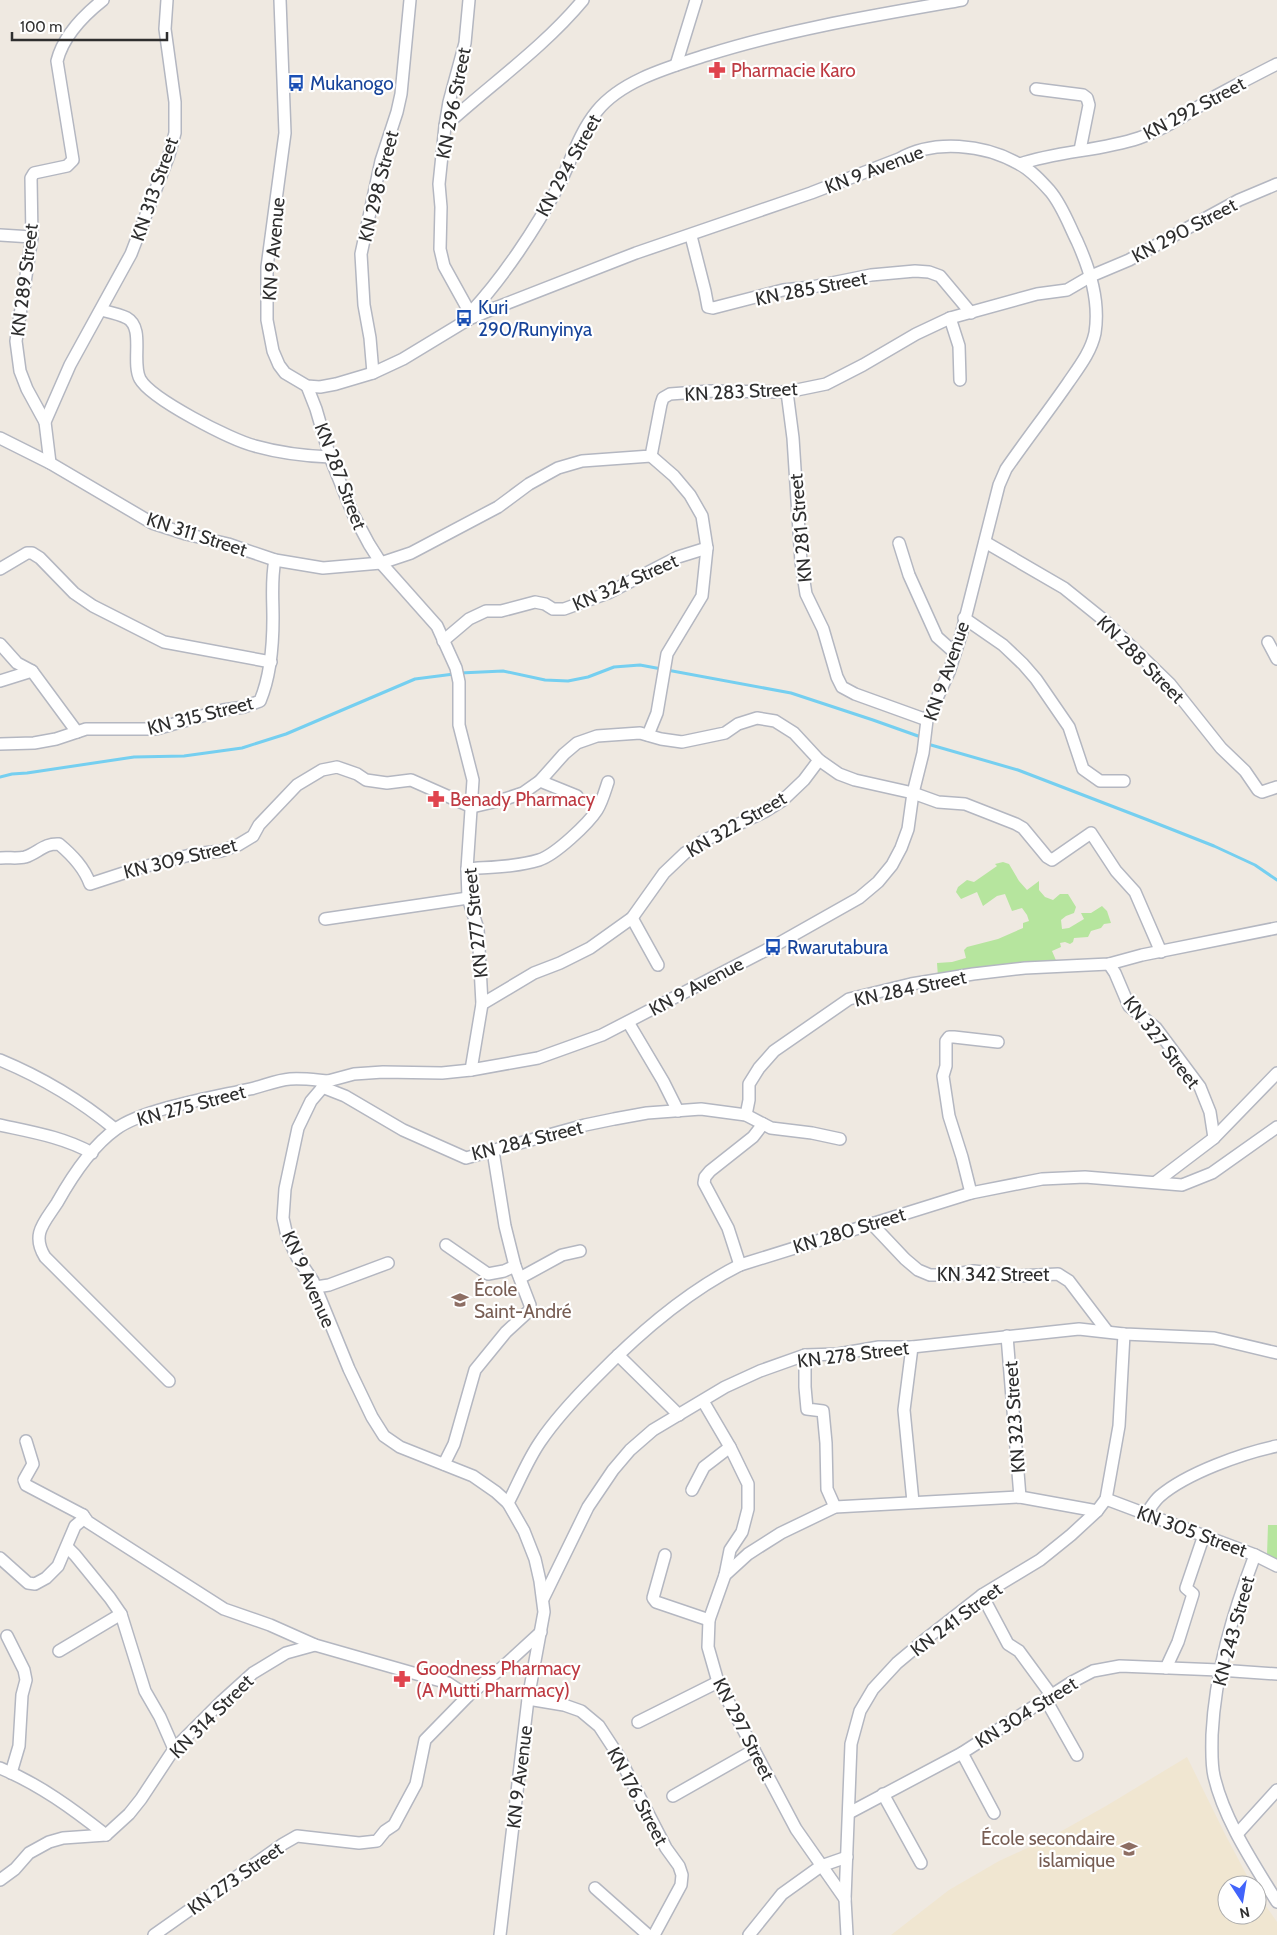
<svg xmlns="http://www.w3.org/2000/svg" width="1277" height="1935" viewBox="0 0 1277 1935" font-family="Cabin,sans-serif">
<rect width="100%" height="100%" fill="#efe9e1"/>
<polygon fill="#f0e6d1" points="1187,1757 1226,1836 1252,1885 1227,1885 1227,1915 1257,1915 1257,1893 1277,1922 1277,1935 891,1935 949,1890 999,1861 1051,1837 1106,1806"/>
<g fill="#b6e59e">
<polygon points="1003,862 1009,864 1019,881 1027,890 1039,881 1039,890 1045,897 1053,900 1060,894 1068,894 1076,907 1074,913 1066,916 1061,920 1062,929 1069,928 1084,919 1081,913 1091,913 1102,906 1107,911 1111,923 1104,924 1101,928 1091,931 1088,937 1074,938 1073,942 1070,944 1065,942 1060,943 1061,947 1052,951 1058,965 938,977 937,963 952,962 966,958 964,950 967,947 998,939 1023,928 1023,923 1029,921 1027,915 1022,908 1012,911 1005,894 997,896 983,906 977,892 961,899 956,892 958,887 967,880 974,882 997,866 995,864"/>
<polygon points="1268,1525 1277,1525 1277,1561 1267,1555"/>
</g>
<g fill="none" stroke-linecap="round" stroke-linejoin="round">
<g stroke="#75cff0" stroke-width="3">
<polyline points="460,673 503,671 545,680 568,681 588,677 614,667 640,665 791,693 873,720 918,736"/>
<polyline points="931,745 1018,770 1148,820 1214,846 1255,865 1277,880"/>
<polyline points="0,777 12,774 27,773 134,757 184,756 242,748 286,734 415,679 454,674"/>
</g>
<g stroke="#b4b7c1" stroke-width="14">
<g id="minor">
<path d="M280,0L285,133L267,267V320L273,351L279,365L285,373L307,386L320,387L336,384L373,373L403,359L469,319L495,308L636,253L811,193L899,159C934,139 984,144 1019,164C1031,170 1041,181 1050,191C1062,205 1069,225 1077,241C1090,270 1100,301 1095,333C1091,352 1079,367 1068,383C1048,412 1026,440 1006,469L999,485L961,635L949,672L927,720L923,753L913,793L908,829L901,848L892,865L878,882L859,898L774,946L602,1035L538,1058L471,1070L442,1073L383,1072L354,1074L328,1081L311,1101L298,1128L285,1189L283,1218L287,1236L297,1257L313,1281L349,1369L372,1417L384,1436L400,1447L473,1476L496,1492L508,1503L524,1531L535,1559L540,1581L544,1612L528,1699L500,1935"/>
<polyline points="676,65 696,0"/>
<polyline points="1036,89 1083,95 1087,98 1089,105 1080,150"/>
<path d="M445,126C491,84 543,48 583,0"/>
<path d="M1020,164C1058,151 1100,151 1139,138C1167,128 1191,111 1216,96C1236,85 1257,74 1277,64"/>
<polyline points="0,235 32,237"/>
<polyline points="691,236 705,291 708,307 713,308 783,290 812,287 871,275 915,271 929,272 940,276 971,313"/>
<path d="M101,310C109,312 119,314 127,318C145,328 131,362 140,379C151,399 231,440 255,446C280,453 304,456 330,457"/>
<path d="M470,313C503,278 536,228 559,185C571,161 579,133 597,111C622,80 670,67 707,55C790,29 876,15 962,0"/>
<polyline points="950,318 959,346 960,380"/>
<polyline points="469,319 470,313 444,266 440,249 441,207 439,184 445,126 449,102 465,43 469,0"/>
<polyline points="373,373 370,338 364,305 361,254 381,161 397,112 401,94 410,0"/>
<polyline points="307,386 316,409 330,457 353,514 369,544 381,563 437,626 456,668 459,682 459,725 473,780 467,869 468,898 478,929 482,1004 471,1070"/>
<polyline points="787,392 793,438 801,562 806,594 823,629 837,677 842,687 855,694 927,720"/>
<path d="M45,422L27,389L20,371L16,341L32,237L31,178L34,173L67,166L73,160L57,61C63,37 84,15 103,0"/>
<polyline points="0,438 50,463 152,523 186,534 228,544 275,560 323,568 381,563 411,553 498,507 529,484 558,468 582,461 651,456 661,404 663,398 670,394 710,391 787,392 826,384 863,365 916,334 950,318 1037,294 1067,290 1091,276 1129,260 1239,200 1277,184"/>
<polyline points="50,463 45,422 70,365 131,254 169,155 175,133 175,102 165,29 167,0"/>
<polyline points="985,542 1064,588 1105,621 1170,684 1221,748 1245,771 1258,790 1262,792 1277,787"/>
<polyline points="899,543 909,575 937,637 955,653"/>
<polyline points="0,569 27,553 32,553 40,558 74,593 93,606 164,642 271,662"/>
<polyline points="964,618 1003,645 1023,664 1036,679 1069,727 1083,769 1100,781 1124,781"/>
<polyline points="443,641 469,619 486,611 501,611 535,602 545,604 553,609 564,609 608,593 678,557 707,548"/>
<polyline points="1268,642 1277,659"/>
<polyline points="0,644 17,663 32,671 77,732"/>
<polyline points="0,681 32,671"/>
<polyline points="648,735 657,713 667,654 702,596 707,548 702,516 690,495 674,476 651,456"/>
<path d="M0,744L34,743L56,739L86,729H156L223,710L244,707L260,701C271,675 273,646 273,618C273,598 271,580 275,560"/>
<polyline points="540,781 577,796"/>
<path d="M0,858C8,857 17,859 25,857C38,853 44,843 59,844C72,855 84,867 90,884L139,868L194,854L221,851L238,845L253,836L259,825L297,785L322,770L337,767L357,774L366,780L387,783L411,780L472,807L502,800L523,793L540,781L564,754L577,743L597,736L640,733L661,739L682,742L725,733L738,724L757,718L775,721L794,733L819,760L839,774L855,780L913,793L938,802L965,804L1016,824L1023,828L1047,857L1052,860L1091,833L1116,871L1135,892L1161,952"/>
<path d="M467,869C491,867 516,867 539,860C555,855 588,824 597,810C602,802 605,791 608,782"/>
<polyline points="632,918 658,965"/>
<polyline points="325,919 468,898"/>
<polyline points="1109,964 1115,973 1129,1006 1156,1028 1200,1087 1210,1112 1214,1138"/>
<polyline points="482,1004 534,973 560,963 590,948 632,918 664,873 685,853 703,841 764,812 783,800 804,780 819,760"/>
<polyline points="628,1022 663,1081 678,1111"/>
<path d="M0,1060C41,1077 81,1101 115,1129"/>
<polyline points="322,1087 345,1096 403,1130 466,1158 585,1125 614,1119 647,1113 701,1109 746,1115 771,1128 812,1133 840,1139"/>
<polyline points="746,1115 749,1100 749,1084 759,1068 774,1051 849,999 911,984 973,974 1025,968 1109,964 1142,955 1277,928"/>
<path d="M0,1125C32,1132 63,1137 92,1153"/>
<polyline points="1156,1182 1214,1138 1277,1073"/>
<polyline points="971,1193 962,1157 949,1116 943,1076 946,1066 946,1041 949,1037 954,1037 998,1042"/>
<polyline points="871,1223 905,1259 918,1270 930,1275 950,1275 974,1271 1018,1276 1058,1274 1069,1281 1107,1331"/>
<polyline points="446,1245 488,1274 504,1271 515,1266"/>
<polyline points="740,1265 728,1228 704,1183 705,1177 710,1171 753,1137 763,1124"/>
<polyline points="520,1278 562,1255 580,1251"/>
<polyline points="316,1287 329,1285 388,1263"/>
<polyline points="1007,1336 1020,1497"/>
<polyline points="912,1347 904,1410 913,1502"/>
<polyline points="618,1355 679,1415"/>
<polyline points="805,1355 805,1387 807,1409 823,1411 826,1443 827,1489 835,1507"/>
<path d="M169,1381L45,1257C31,1234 44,1223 57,1203C71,1178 92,1146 116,1129C143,1109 215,1097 250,1089C263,1086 277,1080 290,1079C303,1078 316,1080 328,1081"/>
<polyline points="703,1401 730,1447 748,1484 748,1509 742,1532 730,1550 725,1575"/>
<polyline points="26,1441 33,1464 24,1480 26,1485 83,1515"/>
<polyline points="444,1464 454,1444 475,1370 506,1332 530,1310 530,1305 515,1266 505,1226 493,1151"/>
<polyline points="692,1490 704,1467 730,1447"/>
<polyline points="1106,1499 1255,1555 1277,1566"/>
<path d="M508,1503C519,1482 527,1461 540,1442C556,1418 576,1397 597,1376C639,1333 686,1292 740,1265L971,1193L1042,1179L1085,1177L1182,1185L1212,1173L1277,1127"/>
<path d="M1145,1515C1150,1509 1154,1501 1160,1496C1187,1473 1243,1453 1277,1446"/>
<polyline points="67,1547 75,1555 110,1598 121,1614 145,1691 160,1717 174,1749"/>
<polyline points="665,1555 653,1598 656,1602 709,1620"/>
<path d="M1255,1555C1233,1613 1215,1672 1212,1735C1212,1748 1211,1763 1214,1776C1224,1820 1254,1864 1277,1902"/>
<polyline points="0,1558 28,1583 35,1584 46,1578 58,1566 75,1526 81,1521 83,1515 88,1522 224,1609 270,1625 315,1645 448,1683 468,1696"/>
<polyline points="982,1595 1008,1644 1019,1651 1052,1696"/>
<polyline points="543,1599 588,1507 613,1470 630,1450 653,1430 725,1387 760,1371 805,1355 838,1354 879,1347 912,1347 1079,1329 1124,1334 1214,1338 1277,1353"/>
<polyline points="7,1636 24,1670 26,1680 22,1695 19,1746 11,1773"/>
<polyline points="59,1651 121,1614"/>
<polyline points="1166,1668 1178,1642 1193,1594 1186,1588 1204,1535"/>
<polyline points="528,1699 564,1705 581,1711 599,1726 618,1755 666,1848 679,1866 682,1875 681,1885 654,1935"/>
<polyline points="1046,1700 1077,1755"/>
<polyline points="638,1722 718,1682"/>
<polyline points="962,1753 994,1813"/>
<path d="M0,1768C39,1784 73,1809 106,1835"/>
<polyline points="883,1794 921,1863"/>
<polyline points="673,1796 754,1750"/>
<polyline points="849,1813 962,1753 1072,1682 1093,1671 1120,1666 1219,1670 1277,1674"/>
<polyline points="1238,1833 1277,1790"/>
<polyline points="0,1880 15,1869 29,1853 49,1842 63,1838 106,1835 129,1814 141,1799 174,1749 222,1701 253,1673 286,1653 315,1645"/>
<polyline points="595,1888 648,1935"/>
<polyline points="845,1899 796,1829 718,1682 708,1647 709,1620 725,1575 748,1554 781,1533 835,1507 1020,1497 1097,1511"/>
<polyline points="154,1935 283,1844 297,1836 359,1843 377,1841 385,1831 394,1825 416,1784 425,1740 468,1696 505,1665 541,1632"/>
<polyline points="749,1935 782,1894 821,1866 847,1857"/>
<polyline points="847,1935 845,1899 851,1744 860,1711 873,1689 897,1663 927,1638 982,1595 1040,1560 1071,1535 1097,1511 1106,1499 1119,1426 1124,1334"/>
</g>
</g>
<use href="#minor" stroke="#fff" stroke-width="11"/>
</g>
<defs>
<g id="pharmacy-bare" transform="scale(1.35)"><path d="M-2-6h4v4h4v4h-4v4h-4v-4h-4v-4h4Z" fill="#e0444e" stroke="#fff" stroke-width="2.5" paint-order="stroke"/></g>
<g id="bus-bare" transform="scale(1.35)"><path d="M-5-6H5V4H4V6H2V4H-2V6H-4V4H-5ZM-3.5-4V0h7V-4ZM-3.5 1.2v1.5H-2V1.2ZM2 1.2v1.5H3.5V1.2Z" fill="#1a4fb4" stroke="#fff" stroke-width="2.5" paint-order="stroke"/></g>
<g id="school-bare" transform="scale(1.35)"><path d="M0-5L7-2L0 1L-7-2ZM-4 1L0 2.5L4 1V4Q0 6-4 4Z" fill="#8d6e63" stroke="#fff" stroke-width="2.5" paint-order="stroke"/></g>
</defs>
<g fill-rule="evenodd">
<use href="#pharmacy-bare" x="717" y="70"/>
<use href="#bus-bare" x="296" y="83"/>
<use href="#bus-bare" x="464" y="318"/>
<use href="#pharmacy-bare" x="436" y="799"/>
<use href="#bus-bare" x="773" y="947"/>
<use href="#school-bare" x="460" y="1300"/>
<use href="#pharmacy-bare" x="402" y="1679"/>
<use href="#school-bare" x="1129" y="1849"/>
</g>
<g text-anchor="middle" stroke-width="4.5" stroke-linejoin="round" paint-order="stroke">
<g font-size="19" fill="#be3a42" stroke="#fff" text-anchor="start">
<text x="731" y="77">Pharmacie Karo</text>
<text x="450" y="806">Benady Pharmacy</text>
<text x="416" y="1675">Goodness Pharmacy<tspan x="416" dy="22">(A Mutti Pharmacy)</tspan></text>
</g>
<g font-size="19" fill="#164399" stroke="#fff" text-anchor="start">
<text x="310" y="90">Mukanogo</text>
<text x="478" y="314">Kuri<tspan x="478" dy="22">290/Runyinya</tspan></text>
<text x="787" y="954">Rwarutabura</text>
</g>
<g font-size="19" fill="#2e2e2e" stroke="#fff">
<text transform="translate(453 103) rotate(-79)" y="7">KN 296 Street</text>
<text transform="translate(1194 108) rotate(-28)" y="7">KN 292 Street</text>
<text transform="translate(568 165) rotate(-61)" y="7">KN 294 Street</text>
<text transform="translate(874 169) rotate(-21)" y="7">KN 9 Avenue</text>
<text transform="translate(378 186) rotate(-76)" y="7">KN 298 Street</text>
<text transform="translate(154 189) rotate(-71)" y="7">KN 313 Street</text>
<text transform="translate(1184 230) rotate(-28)" y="7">KN 290 Street</text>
<text transform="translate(273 249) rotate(-85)" y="7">KN 9 Avenue</text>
<text transform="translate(24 280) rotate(-83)" y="7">KN 289 Street</text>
<text transform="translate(811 288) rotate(-11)" y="7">KN 285 Street</text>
<text transform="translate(741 391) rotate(-3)" y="7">KN 283 Street</text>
<text transform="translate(341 476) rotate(69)" y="7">KN 287 Street</text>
<text transform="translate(800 528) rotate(-95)" y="7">KN 281 Street</text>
<text transform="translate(197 534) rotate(18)" y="7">KN 311 Street</text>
<text transform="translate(625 582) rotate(-24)" y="7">KN 324 Street</text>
<text transform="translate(1141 659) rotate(45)" y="7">KN 288 Street</text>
<text transform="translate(946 671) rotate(-71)" y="7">KN 9 Avenue</text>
<text transform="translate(200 715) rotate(-14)" y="7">KN 315 Street</text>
<text transform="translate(736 824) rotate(-30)" y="7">KN 322 Street</text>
<text transform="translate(180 858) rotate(-14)" y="7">KN 309 Street</text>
<text transform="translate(475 923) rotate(-96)" y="7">KN 277 Street</text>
<text transform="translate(696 986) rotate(-28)" y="7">KN 9 Avenue</text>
<text transform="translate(910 988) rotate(-12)" y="7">KN 284 Street</text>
<text transform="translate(1162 1042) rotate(52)" y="7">KN 327 Street</text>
<text transform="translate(191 1105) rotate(-15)" y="7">KN 275 Street</text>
<text transform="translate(527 1140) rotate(-14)" y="7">KN 284 Street</text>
<text transform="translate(849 1230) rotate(-17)" y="7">KN 280 Street</text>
<text x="993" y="1281">KN 342 Street</text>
<text transform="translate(309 1279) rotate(66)" y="7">KN 9 Avenue</text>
<text transform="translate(853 1354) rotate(-7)" y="7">KN 278 Street</text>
<text transform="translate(1014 1417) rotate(-94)" y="7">KN 323 Street</text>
<text transform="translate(1192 1531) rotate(20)" y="7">KN 305 Street</text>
<text transform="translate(956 1619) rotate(-37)" y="7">KN 241 Street</text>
<text transform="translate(1233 1631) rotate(-75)" y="7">KN 243 Street</text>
<text transform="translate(1026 1712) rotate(-32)" y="7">KN 304 Street</text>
<text transform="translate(211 1716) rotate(-45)" y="7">KN 314 Street</text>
<text transform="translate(744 1729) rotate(63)" y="7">KN 297 Street</text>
<text transform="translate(519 1777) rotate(-83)" y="7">KN 9 Avenue</text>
<text transform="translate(638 1796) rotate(62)" y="7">KN 176 Street</text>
<text transform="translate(235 1878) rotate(-35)" y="7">KN 273 Street</text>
</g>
<g font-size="19" fill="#785e54" stroke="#fff" text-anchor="start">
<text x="474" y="1296">École<tspan x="474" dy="22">Saint-André</tspan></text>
<text x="1115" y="1845" text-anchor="end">École secondaire<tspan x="1115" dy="22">islamique</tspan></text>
</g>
</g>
<g transform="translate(1242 1900) rotate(168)"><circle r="24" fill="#ffffff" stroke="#ababab"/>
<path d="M0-4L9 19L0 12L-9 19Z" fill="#4264fb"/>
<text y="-8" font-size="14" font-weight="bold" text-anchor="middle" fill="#2e2e2e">N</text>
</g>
<path d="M12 32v8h155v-8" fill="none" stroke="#2e2e2e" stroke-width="2.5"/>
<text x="20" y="32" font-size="15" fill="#2e2e2e" stroke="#ffffff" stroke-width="4" paint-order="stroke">100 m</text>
</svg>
